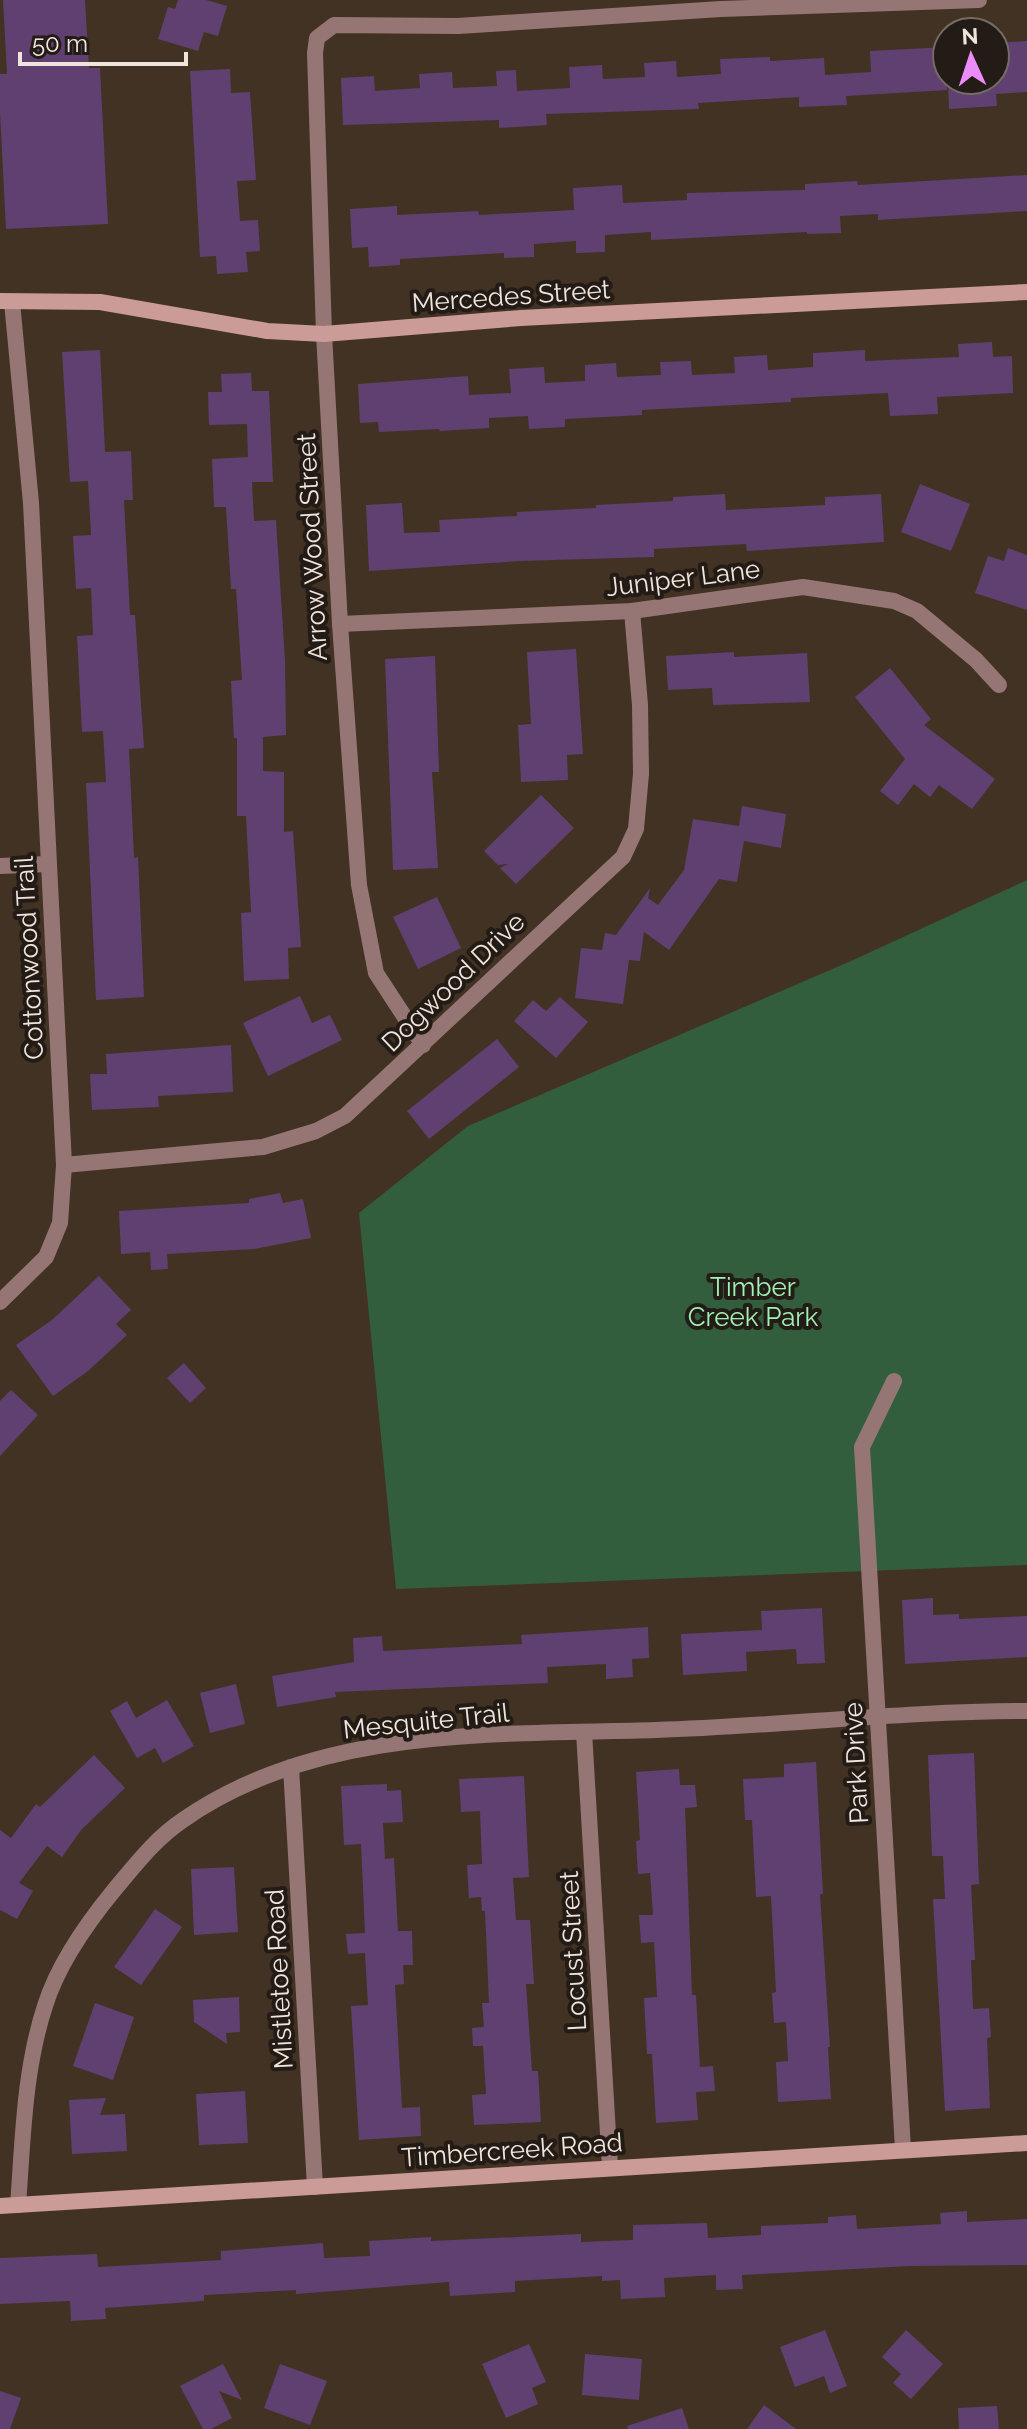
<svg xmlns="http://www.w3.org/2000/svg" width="1027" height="2429" viewBox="0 0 1027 2429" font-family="Raleway,sans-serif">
<rect width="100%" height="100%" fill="#423223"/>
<polygon fill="#325e3e" points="1027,880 1027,1565 396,1589 359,1213 468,1126 851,961"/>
<g fill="#604070">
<polygon points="3,0 85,0 89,68 100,68 108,224 6,229 0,112 0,74 7,74"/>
<polygon points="178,0 206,0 227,6 218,36 204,32 198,51 158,39 168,7 175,9"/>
<polygon points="1027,41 1027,92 996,94 997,106 949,109 948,80 995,80 995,43"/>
<polygon points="947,47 947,90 846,96 847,105 799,107 799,97 698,103 699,109 546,114 547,125 499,128 499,120 343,125 341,78 374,76 375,91 420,88 419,74 452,72 453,88 497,86 496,71 516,70 517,91 570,88 569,67 602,65 603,79 645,77 644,63 676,61 677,77 721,74 720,59 770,57 770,61 824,58 825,75 871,72 870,51"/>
<polygon points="230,69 231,93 250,92 256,180 237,181 240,221 258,220 260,251 246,252 248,272 217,274 216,256 200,257 190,71"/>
<polygon points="1027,175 1027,211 878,220 878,214 840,216 841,233 807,234 807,232 651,240 651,232 605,235 605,252 576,253 576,241 534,244 534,257 504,258 504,253 400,259 400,265 369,267 368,247 352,248 350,209 397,206 397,215 478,211 479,215 574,210 573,188 622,185 623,203 687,200 687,193 805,190 805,184 857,181 858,185"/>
<polygon points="992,342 993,357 1012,356 1013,393 937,397 938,414 890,416 888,393 791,398 791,402 642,410 642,415 565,419 565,427 529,429 528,416 489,418 489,428 440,431 439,429 379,432 378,422 360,423 358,384 468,376 469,395 511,393 509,369 544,367 545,383 585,381 585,365 616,363 617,377 661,375 660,362 691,361 692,375 735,373 734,357 767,355 768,370 813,367 813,353 865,350 865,361 959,357 958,344"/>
<polygon points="100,350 105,452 131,451 133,500 124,500 130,615 135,615 144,748 129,749 134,858 138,857 144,997 96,1000 86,783 106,782 103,731 82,732 77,636 93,635 91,588 76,589 73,536 91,535 88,481 70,482 62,352"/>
<polygon points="251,373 252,391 269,391 273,482 252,482 254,521 276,520 285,660 286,735 263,737 263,771 284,772 284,832 293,831 301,947 288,948 289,979 244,981 241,913 251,912 246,816 237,816 237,738 234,738 231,681 242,680 236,589 231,589 226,507 214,507 212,459 248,457 247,424 209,425 208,392 222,392 221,374"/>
<polygon points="920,484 970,504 951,551 901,532"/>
<polygon points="725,494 726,510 825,505 825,497 881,494 884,542 747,551 746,544 654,549 654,557 520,561 369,571 366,505 402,503 404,533 440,532 439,520 517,516 517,512 596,508 596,505 673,501 673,497"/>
<polygon points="1008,548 1027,555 1027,610 975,593 988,556 1004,561"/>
<polygon points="576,649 583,754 567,755 568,780 521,782 518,725 531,724 527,652"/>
<polygon points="734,652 734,657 807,653 810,702 713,705 712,688 668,690 666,656"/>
<polygon points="435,656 439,772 432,772 438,868 393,870 385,659"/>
<polygon points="890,668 931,719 924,725 995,779 972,809 939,785 930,797 914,784 898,805 880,791 905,759 855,697"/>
<polygon points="541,795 574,828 516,884 500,868 508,864 498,865 484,851"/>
<polygon points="742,806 786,814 781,848 744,841 737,882 719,879 669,950 644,932 640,961 629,960 623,1004 575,998 581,948 602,950 605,933 616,935 650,888 648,898 658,905 684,870 693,819 739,826"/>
<polygon points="437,897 461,948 418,969 393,917"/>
<polygon points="300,996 312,1023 330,1015 342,1040 268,1076 243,1023"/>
<polygon points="560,997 588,1022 556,1058 514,1021 533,1000 546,1011"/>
<polygon points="497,1039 519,1067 429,1139 407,1111"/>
<polygon points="231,1045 233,1092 158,1096 159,1107 92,1110 90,1074 107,1074 106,1054"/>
<polygon points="280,1193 283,1203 303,1199 311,1238 254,1249 167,1254 168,1269 151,1270 150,1252 121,1254 119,1211 249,1203 249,1199"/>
<polygon points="99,1276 131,1310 116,1324 127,1335 88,1371 53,1396 16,1345 52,1320"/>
<polygon points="184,1363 206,1388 190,1403 167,1378"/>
<polygon points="11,1390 38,1415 0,1456 0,1401"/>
<polygon points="933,1598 933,1615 959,1614 959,1619 1027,1616 1027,1657 905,1664 902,1600"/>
<polygon points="822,1608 825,1663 797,1664 796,1649 746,1652 747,1671 683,1675 681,1634 762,1630 761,1611"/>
<polygon points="648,1627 649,1658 632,1659 633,1677 606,1679 606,1664 547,1667 548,1683 335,1692 336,1697 277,1707 272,1676 354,1662 353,1638 382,1636 383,1651 522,1644 521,1635"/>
<polygon points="236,1684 245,1724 210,1733 200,1693"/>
<polygon points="167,1700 194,1746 163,1763 155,1748 137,1758 110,1711 127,1701 136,1718"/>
<polygon points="974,1753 979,1884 971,1885 975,1960 971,1960 973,2009 989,2008 991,2037 987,2038 990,2108 945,2111 933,1899 945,1899 943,1856 932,1856 928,1755"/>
<polygon points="94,1755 125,1788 81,1830 62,1857 47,1846 19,1883 33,1891 17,1919 0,1910 0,1830 11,1838 36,1804 40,1807"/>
<polygon points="816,1762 823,1894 820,1894 830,2047 828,2047 831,2099 778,2102 776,2062 788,2061 786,2022 774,2023 772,1993 776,1992 771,1896 756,1897 752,1820 745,1820 743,1779 784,1777 784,1764"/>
<polygon points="679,1769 680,1785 695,1785 697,1807 685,1808 692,1995 696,1995 700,2067 713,2066 715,2091 696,2092 698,2120 656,2123 652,2054 647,2054 644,1998 657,1997 654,1942 641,1943 639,1915 653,1915 650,1873 638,1874 636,1841 640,1840 636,1772"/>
<polygon points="524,1776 529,1877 513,1878 516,1920 530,1920 534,1984 526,1984 532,2071 538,2071 541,2122 474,2125 472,2095 486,2094 483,2046 473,2046 472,2028 484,2027 482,2003 489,2003 485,1911 482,1911 481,1897 469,1898 467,1865 482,1864 480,1811 461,1812 459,1779"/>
<polygon points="387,1784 387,1791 401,1790 403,1822 383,1823 385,1859 394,1858 398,1931 412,1931 413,1965 403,1965 404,1984 395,1985 402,2108 420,2107 421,2136 359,2140 351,2006 368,2005 365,1953 348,1954 346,1934 365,1933 361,1844 344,1845 341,1786"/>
<polygon points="234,1867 238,1932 194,1935 191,1869"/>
<polygon points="155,1909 182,1927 141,1985 114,1967"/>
<polygon points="239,1997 240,2032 226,2033 227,2044 194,2022 193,2000"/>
<polygon points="95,2003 134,2017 113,2080 73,2066"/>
<polygon points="245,2091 248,2143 199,2145 196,2094"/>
<polygon points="106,2098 100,2115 125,2114 127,2151 72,2154 69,2100"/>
<polygon points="967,2211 967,2222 1027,2219 1027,2265 909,2266 742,2275 743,2289 716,2290 716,2275 664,2278 665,2297 621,2299 620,2280 602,2281 602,2276 515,2281 515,2292 450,2296 449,2282 296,2294 296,2290 204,2295 204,2301 105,2308 106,2319 71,2321 70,2301 0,2304 0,2258 97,2254 98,2267 221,2260 221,2251 323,2243 324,2258 370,2256 369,2241 431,2237 431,2241 581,2234 581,2242 633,2240 633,2225 707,2223 708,2238 761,2235 761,2226 828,2223 828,2217 856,2215 857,2229 941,2224 940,2213"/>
<polygon points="825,2330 847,2386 830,2393 824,2376 795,2387 780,2347"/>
<polygon points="906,2330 943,2364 911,2399 893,2383 901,2374 882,2357"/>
<polygon points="529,2344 546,2382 532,2388 538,2404 506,2418 482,2364"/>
<polygon points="585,2354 642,2359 639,2400 582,2395"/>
<polygon points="223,2364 242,2400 219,2391 232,2418 211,2429 203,2429 180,2386"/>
<polygon points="280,2364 327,2381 310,2425 264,2408"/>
<polygon points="0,2391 21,2398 10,2429 0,2429"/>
<polygon points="764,2405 796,2429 747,2429"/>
<polygon points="997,2406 999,2429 959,2429 958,2408"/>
<polygon points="682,2408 689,2429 628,2429 627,2426"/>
</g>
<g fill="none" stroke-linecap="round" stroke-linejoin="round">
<g stroke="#957674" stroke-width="16">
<polyline points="340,624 632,611 803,587 894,601 917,611 976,660 999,685"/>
<polyline points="0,866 47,864"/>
<polyline points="423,1045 376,973 359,885 340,624 324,334 315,53 317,38 334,25 458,26 721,9 979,0"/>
<polyline points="64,1165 263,1147 316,1131 345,1116 623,857 636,829 641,774 640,705 632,611"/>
<polyline points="0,1302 46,1257 60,1223 64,1165 31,503 12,302"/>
<polyline points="894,1381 862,1447 903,2149"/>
<polyline points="584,1732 610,2167"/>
<polyline points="291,1767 315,2187"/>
<path d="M18,2205C23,2139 24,2070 45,2006C58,1964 87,1923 115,1889C136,1864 156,1838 183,1820C319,1725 498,1735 656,1730C780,1726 903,1711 1027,1711"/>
</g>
<g stroke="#cb9b97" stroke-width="16">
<polyline points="0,301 100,302 267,331 324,334 521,318 1027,292"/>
<polyline points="0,2206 1027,2143"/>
</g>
</g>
<g text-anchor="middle" stroke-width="8" stroke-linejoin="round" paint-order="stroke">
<g font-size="26" fill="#f0e5dc" stroke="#231b15">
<text transform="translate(511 296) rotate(-4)" y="9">Mercedes Street</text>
<text transform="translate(312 547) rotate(-93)" y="9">Arrow Wood Street</text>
<text transform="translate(683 578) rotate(-7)" y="9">Juniper Lane</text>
<text transform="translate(29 958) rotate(-93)" y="9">Cottonwood Trail</text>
<text transform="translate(453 982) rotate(-44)" y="9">Dogwood Drive</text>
<text transform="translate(426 1721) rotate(-6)" y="9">Mesquite Trail</text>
<text transform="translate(856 1763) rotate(-93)" y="9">Park Drive</text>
<text transform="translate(573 1951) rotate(-93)" y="9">Locust Street</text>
<text transform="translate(279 1979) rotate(-93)" y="9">Mistletoe Road</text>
<text transform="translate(512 2150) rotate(-4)" y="9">Timbercreek Road</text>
</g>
<g font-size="26" fill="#a0f1b4" stroke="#231b15">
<text x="753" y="1296">Timber<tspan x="753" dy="30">Creek Park</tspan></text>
</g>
</g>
<g transform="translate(971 56) rotate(357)"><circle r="38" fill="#231b15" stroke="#756c65" stroke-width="2"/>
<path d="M0-6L14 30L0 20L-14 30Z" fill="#ec8cfa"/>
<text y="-12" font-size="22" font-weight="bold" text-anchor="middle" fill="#f0e5dc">N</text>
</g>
<path d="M20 52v12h166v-12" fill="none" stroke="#f0e5dc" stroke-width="4"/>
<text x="32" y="52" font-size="24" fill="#f0e5dc" stroke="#231b15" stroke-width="6" paint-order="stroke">50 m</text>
</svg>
